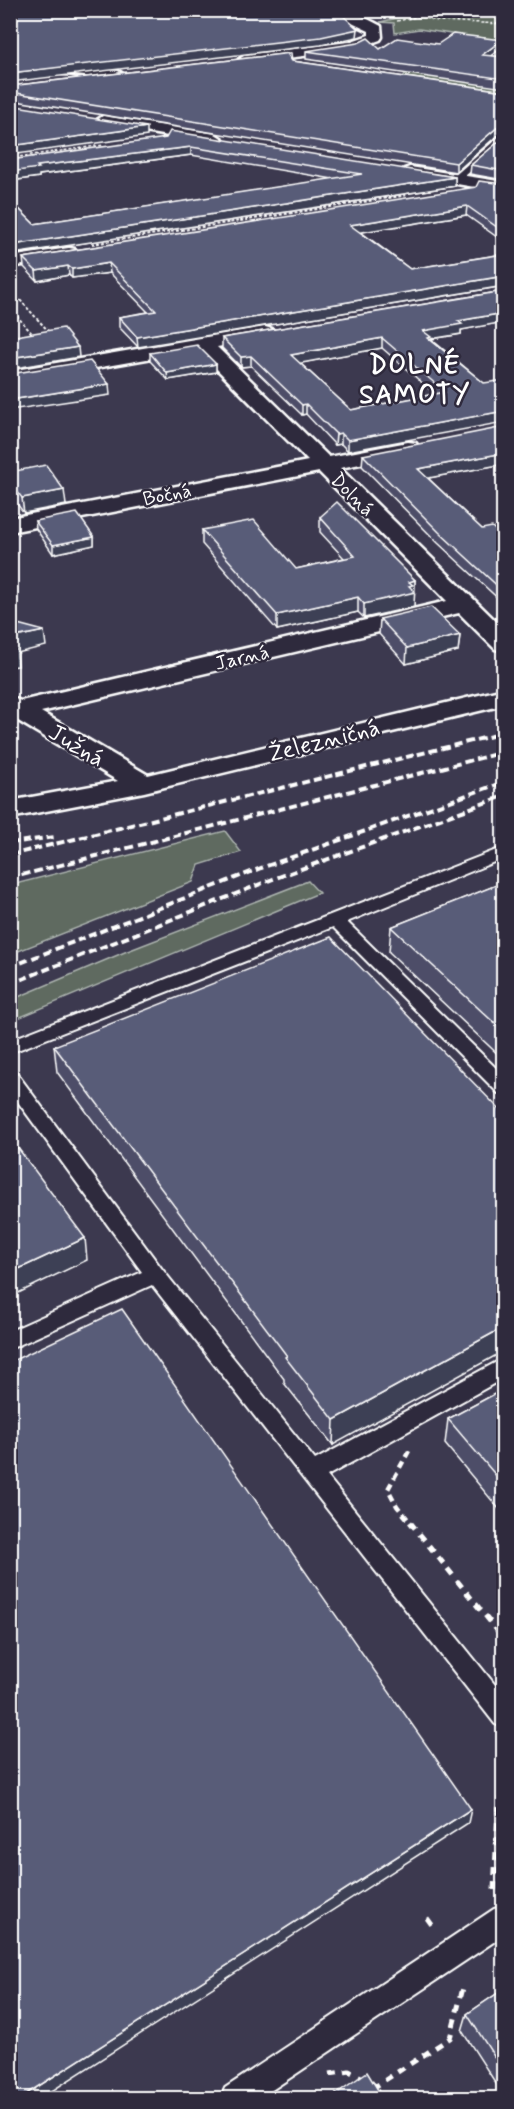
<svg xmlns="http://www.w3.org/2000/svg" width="514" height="2109" viewBox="0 0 514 2109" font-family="Mynerve,sans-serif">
<rect width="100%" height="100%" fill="#3c394f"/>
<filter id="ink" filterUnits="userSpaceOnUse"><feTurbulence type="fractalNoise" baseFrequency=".0167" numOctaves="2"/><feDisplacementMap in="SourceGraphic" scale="12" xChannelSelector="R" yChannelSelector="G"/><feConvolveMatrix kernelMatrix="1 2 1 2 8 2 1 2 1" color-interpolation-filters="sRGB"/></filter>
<g filter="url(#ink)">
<g fill="#5e6b61" stroke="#aeb5b0" stroke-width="1.5">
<polygon points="428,11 503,11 503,42 419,29 395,33 394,23 380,22"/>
<polygon points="407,71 503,84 503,93 412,80 403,77"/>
<polygon points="225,831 241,852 199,865 193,882 11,954 11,885"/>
<polygon points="308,881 319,893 11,1021 11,1000 125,952"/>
</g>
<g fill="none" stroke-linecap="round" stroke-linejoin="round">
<g stroke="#fff" stroke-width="4">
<g id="lane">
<polygon points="501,135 504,135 504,142 458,182 452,182 452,178"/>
<polygon points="504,847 504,858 347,922 504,1076 504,1094 498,1093 333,927 10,1053 10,1040"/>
<polygon points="10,1071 16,1072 162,1269 315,1460 504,1358 504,1378 327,1476 504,1696 504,1728 495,1724 152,1285 10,1349 10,1331 142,1272 10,1091"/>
<polygon points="504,1906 504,1935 260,2098 221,2098 225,2088 494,1909"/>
</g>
</g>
<g stroke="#fff" stroke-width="5">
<g id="street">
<path d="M324,10C345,10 362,15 381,26L382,37L380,40L352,50L246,63L239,59L246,55L349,42L369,35V31Z"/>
<polygon points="10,61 118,71 125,75 118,79 10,69"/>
<polygon points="103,116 215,134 223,139 215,144 98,124 95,121"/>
<polygon points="410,167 504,182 504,192 404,175 402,172 404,169"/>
<polygon points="69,248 75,249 78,253 75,257 10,267 10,257"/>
<polygon points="265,327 272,329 275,333 272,337 217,347 329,457 408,442 416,443 419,448 416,453 340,468 504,629 504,651 495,649 459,613 41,712 148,775 504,689 504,705 144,792 10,818 10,801 118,781 10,716 10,697 21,701 447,601 319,472 10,532 10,518 308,461 198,350 10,383 10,371"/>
</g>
</g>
<g stroke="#fff" stroke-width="1.5" stroke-dasharray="3 2" stroke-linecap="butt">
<polyline points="416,16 438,21 504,24"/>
<polyline points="397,21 449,10"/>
<polyline points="10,158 104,145"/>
</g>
<g stroke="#fff" stroke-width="2" stroke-dasharray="3 2" stroke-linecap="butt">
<polyline points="92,244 408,195"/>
<polyline points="10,289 51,334"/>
<polyline points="10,308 35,337"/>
</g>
<polyline stroke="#fff" stroke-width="4.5" stroke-dasharray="7 5" stroke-linecap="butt" points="409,1451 388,1489 397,1506 411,1523"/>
<g stroke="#fff" stroke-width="5" stroke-dasharray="8 7" stroke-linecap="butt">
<polyline points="410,1522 504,1639"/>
<polyline points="494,1890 498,1811 504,1779"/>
<polyline points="427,1918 435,1929"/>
<polyline points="330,2074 349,2071 363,2078"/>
<polyline points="372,2084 376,2086 450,2038 464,1984"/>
</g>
<use href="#lane" fill="#2f2a3d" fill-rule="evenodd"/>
<use href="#street" fill="#2f2a3d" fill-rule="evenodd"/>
<g stroke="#fff" stroke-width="4" stroke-dasharray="8 4" stroke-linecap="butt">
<polyline points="10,843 55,837"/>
<polyline points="10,855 504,733"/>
<polyline points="10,878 504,752"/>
<polyline points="10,967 261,868 504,782"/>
<polyline points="10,984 273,879 504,796"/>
</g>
</g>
<g fill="#4d4e67" stroke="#fff" stroke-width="1.5" fill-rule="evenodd">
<polygon points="502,40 501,48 491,56 504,57 504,88 306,59 306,51 380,49 438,44"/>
<polygon points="291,53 292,61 504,91 504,133 500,133 456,172 10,100 10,86"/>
<polygon points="504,137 504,180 470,174 471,165"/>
<polygon points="166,138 455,177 455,186 13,254 10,252 10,200 34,224 333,179 191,155 39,175 39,177 10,181"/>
<polygon points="504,184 504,242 466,215 361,232 410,269 504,254 504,286 138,347 119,327 119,317 148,312 110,273 72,278 69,275 37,281 24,267 23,258"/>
<path d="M504,291V322L461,330V334L431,339L484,383L348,451L341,444L335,445L306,414L302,415L251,366L241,367L222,348V338ZM382,348L435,394L351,410L300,363Z"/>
<polygon points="150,353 216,364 216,372 168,380 150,361"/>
<polygon points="363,455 504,464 428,478 482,529 504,538 504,604 438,543 362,466"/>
<polygon points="10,472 66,505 24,513 10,495"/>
<polygon points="320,517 415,580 414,607 364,618 358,612 277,630 202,544 202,530 296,569 344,558 320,532"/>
<polygon points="35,521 94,537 94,545 53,554 36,529"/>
<polygon points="380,619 460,635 458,651 406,664 379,634"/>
<polygon points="504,882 504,1060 389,952 391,927"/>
<polygon points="54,1046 504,1114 333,1445 284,1383 284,1379 57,1072"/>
<polygon points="504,1389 504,1515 445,1444 448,1419"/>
<polygon points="504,1989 504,2096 462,2031 467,2014"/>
</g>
<g fill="#3e4054" stroke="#fff" stroke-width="1.5">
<polygon points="358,29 357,37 321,45 10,82 10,73"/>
<polygon points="502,40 501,48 481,63 482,55"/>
<polygon points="500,125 500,133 456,172 456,163"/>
<polygon points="147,127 147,136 10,155 10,146"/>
<polygon points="191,147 191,155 39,175 39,177 10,181 10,172 37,166"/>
<polygon points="455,177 455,186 13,254 12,245"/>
<polygon points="467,206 466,215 350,234 350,225"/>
<polygon points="109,263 110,273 72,278 72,269"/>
<polygon points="68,266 69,275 37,281 36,271"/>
<polygon points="504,276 504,286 138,347 137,337"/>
<polygon points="504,313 504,322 461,330 461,334 431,339 430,347 423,331 458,321"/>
<polygon points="382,338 382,348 291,365 291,355"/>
<polygon points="78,347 79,357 10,369 10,358"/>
<polygon points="251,356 251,366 241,367 241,357"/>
<polygon points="216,364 216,372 168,380 167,373"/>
<polygon points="109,384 110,395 10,410 10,400"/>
<polygon points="306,404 306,414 302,415 302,405"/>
<polygon points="504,411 504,422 348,451 348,440"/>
<polygon points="341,433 341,444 335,445 336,434"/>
<polygon points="504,453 504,464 418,480 418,469"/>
<polygon points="64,490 66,505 24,513 22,498"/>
<polygon points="94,537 94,545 53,554 53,545"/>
<polygon points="415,580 414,607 364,618 364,604 409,582"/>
<polygon points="358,597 358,612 277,630 277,615"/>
<polygon points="44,631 46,646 17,653 18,666 10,667 10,638"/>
<polygon points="460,635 458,651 406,664 407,648"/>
<polygon points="85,1238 87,1260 10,1297 10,1273"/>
<polygon points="504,1327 504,1351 333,1445 334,1420"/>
<polygon points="471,1809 468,1823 41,2098 20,2098"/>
</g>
<g fill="#595b78" stroke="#fff" stroke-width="1.5" fill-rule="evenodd">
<polygon points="39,10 336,10 339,12 358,29 321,37 10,73 10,13"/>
<polygon points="453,34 502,40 482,55 504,57 504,79 306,51 358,43 368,38 380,49 397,38 438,44"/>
<polygon points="291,53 288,55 292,61 504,91 504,125 500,125 456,163 10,92 10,86"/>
<polygon points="10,105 147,127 10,146"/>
<polygon points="170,131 455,177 12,245 10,244 10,200 34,224 362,174 191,147 37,166 39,168 10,172 10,160 166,138"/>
<polygon points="504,137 504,171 471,165"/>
<polygon points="479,181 504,184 504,232 467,206 350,225 410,269 504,254 504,276 137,337 119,317 156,311 109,263 72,269 68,266 36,271 23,258 476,187"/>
<path d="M504,291V313L458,321L462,324L423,331L431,337L428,338L484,383L504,380V411L348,440L341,433L336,434L306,404L302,405L251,356L241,357L222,338ZM382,338L445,392L351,410L291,355Z"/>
<polygon points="63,328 78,347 10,358 10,337"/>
<polygon points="197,345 216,364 167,373 150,353"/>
<polygon points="90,361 109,384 10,400 10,374"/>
<polygon points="504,427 504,453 418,469 482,529 492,527 504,538 504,592 439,532 363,455"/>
<polygon points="46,465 64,490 22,498 10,482 10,472"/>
<polygon points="337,502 415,580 409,582 413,585 409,586 415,592 364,604 358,597 277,615 202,530 254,520 296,569 355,556 320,517"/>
<polygon points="77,513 94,537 53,545 35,521"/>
<polygon points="431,607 460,635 407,648 380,619"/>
<polygon points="10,622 44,631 10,638"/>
<polygon points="10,640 16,650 10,651"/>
<polygon points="504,882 504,1032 391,927"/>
<polygon points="331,937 504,1114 504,1327 334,1420 285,1357 287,1356 54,1046"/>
<polygon points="18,1148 85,1238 10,1273 10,1151"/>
<polygon points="122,1309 471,1809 20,2098 10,2098 10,1362"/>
<polygon points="504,1389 504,1485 448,1419"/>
<polygon points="504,1989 504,2072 467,2014"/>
<polygon points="367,2072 383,2098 330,2098"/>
</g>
</g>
<g text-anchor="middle" stroke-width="5" stroke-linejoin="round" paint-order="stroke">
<g font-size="20" fill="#fff" stroke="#2f2a3d">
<text transform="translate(167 494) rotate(-11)" y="7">Bočná</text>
<text transform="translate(353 494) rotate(45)" y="7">Dolná</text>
<text transform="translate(242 657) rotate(-13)" y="7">Jarná</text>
</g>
<g font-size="24" fill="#fff" stroke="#2f2a3d">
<text transform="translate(324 740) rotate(-14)" y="8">Železničná</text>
<text transform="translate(77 745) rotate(31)" y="8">Južná</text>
</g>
<g font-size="26" font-weight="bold" letter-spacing="1.5" fill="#fff" stroke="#2f2a3d">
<text x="415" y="373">DOLNÉ<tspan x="415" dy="30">SAMOTY</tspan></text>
</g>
</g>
<rect width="514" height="2109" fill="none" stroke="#2f2a3d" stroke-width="36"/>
<rect x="18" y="18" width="478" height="2073" fill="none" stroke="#fff" stroke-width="2" filter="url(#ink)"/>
</svg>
